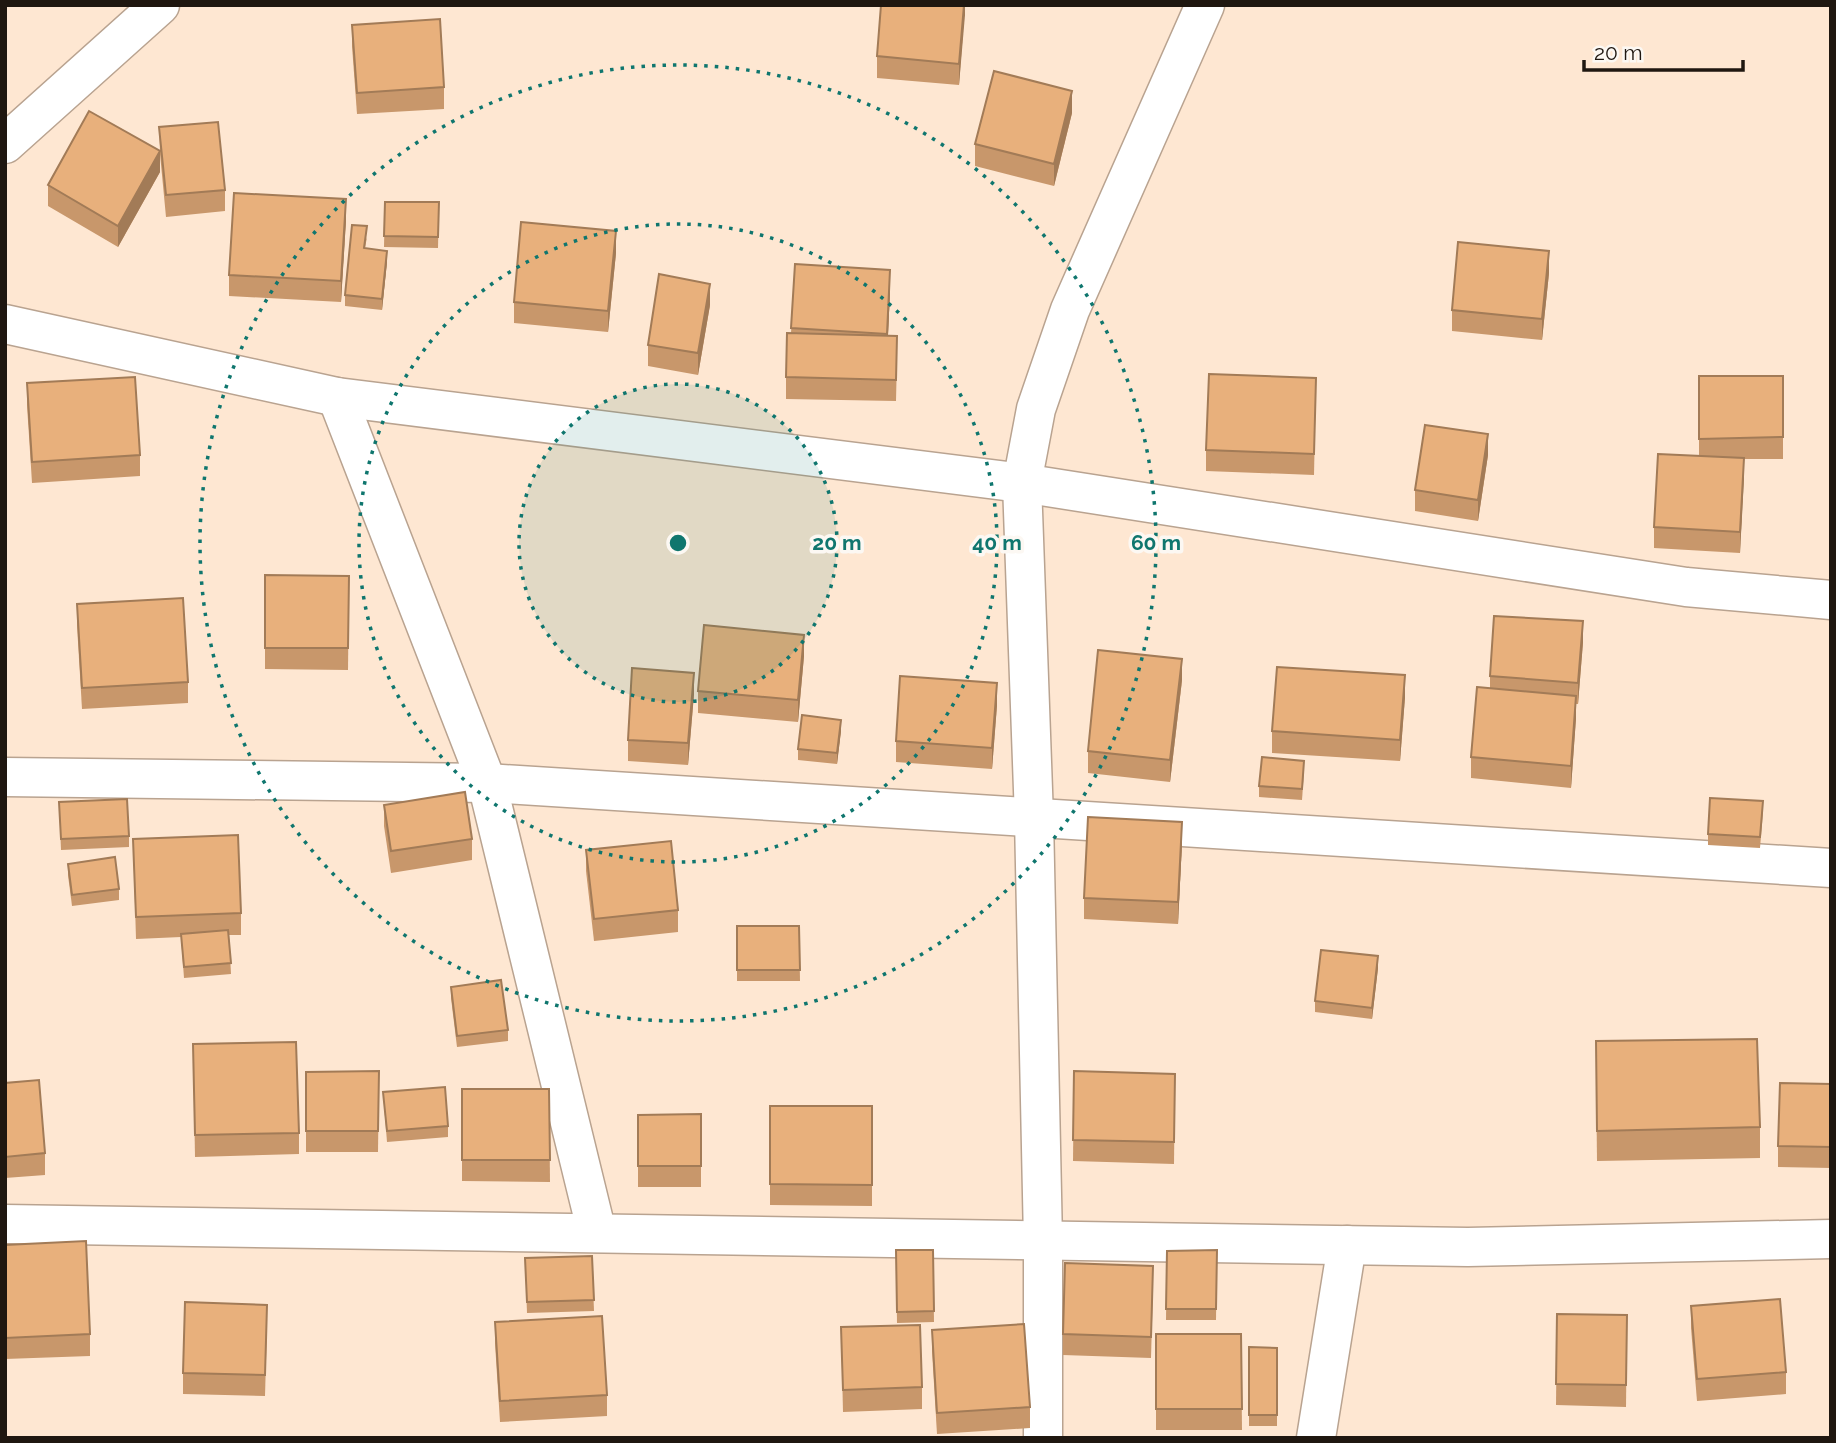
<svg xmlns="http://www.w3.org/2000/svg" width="1836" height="1443" viewBox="0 0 1836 1443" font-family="Raleway,sans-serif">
<rect width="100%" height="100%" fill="#fee7d2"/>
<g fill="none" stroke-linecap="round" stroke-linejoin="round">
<g stroke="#b9a390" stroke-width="41">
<g id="street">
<polyline points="5,324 337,397 1022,483 1686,587 1831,600"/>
<polyline points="337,397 487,783 597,1233"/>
<polyline points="5,777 487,783 1831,868"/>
<polyline points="5,1224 1468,1247 1831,1239"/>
<polyline points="1043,1438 1043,1241 1034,818 1022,483 1036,409 1070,310 1205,5"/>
<polyline points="1316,1438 1347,1245"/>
</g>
</g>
<g stroke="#b9a390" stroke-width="41">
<polyline id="secondary" points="5,144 160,5"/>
</g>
<use href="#street" stroke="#fff" stroke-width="38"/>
<use href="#secondary" stroke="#fff" stroke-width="38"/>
</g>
<g fill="#c8976b">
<polygon points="965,5 959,85 877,78 877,56"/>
<polygon points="352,25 444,87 444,109 357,114 352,46"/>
<polygon points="1072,113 1054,186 975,166 975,144"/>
<polygon points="159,127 225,190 225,211 166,217 160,154 160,172 118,247 48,206 48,185 160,151"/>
<polygon points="385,202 439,202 438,248 384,247"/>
<polygon points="346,220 341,302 229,296 229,275"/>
<polygon points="367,237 365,248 387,262 382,310 345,306 345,295"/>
<polygon points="616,253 608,332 514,323 514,302"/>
<polygon points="795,264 890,291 888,336 897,357 896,401 786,399 786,377 791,333"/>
<polygon points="1549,273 1542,340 1452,331 1452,310"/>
<polygon points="710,305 698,375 648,366 648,345"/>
<polygon points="1699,376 1783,376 1783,459 1744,459 1740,553 1654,548 1654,527 1699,456"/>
<polygon points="1316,378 1314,475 1206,471 1206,450"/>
<polygon points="27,383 140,455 140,476 32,483 27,405"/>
<polygon points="1488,455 1478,521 1415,511 1415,490"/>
<polygon points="265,575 349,576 348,670 265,669"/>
<polygon points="77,604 188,682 188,703 82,709 77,625"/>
<polygon points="1583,642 1578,704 1576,704 1576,718 1571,788 1471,778 1471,757 1490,688 1490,676"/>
<polygon points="804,656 798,722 698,713 698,691"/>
<polygon points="1182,680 1170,782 1088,773 1088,751"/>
<polygon points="694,694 688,765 628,761 628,740"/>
<polygon points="1405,697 1400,761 1272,753 1272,731"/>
<polygon points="997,705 992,769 896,762 896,741"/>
<polygon points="841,731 837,764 798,760 798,749"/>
<polygon points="1304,772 1302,800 1259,797 1259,786"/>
<polygon points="59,802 129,836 129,847 61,850"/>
<polygon points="384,805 472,839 472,860 391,873 384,826"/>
<polygon points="1763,812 1760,848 1708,845 1708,834"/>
<polygon points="133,839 241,913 241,935 229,935 231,974 184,978 181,937 136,939"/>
<polygon points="1182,843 1178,924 1084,919 1084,898"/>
<polygon points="586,850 678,910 678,932 594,941 586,871"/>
<polygon points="68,864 119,889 119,900 72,906 68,875"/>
<polygon points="737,926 799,926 800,981 737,981"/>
<polygon points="1378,968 1372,1019 1315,1012 1315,1001"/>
<polygon points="451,987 508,1030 508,1041 457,1047 451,998"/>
<polygon points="193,1044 299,1133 299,1154 195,1157"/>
<polygon points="379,1071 378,1152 306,1152 306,1072"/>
<polygon points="1074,1071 1175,1074 1174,1164 1073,1161"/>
<polygon points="1596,1072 1760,1127 1760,1158 1597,1161"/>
<polygon points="5,1083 45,1153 45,1175 5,1178"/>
<polygon points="1831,1084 1831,1168 1778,1167 1778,1146"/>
<polygon points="462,1089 549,1089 550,1182 462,1181"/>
<polygon points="383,1092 448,1126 448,1137 387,1142"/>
<polygon points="770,1106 872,1106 872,1206 770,1205"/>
<polygon points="701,1114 701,1187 638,1187 638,1115"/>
<polygon points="5,1245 90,1334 90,1356 5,1359"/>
<polygon points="896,1250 933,1250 934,1322 897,1323"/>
<polygon points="1217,1250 1216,1320 1166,1320 1167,1251"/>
<polygon points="592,1256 594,1311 527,1313 525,1258"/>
<polygon points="1153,1288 1151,1358 1063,1355 1063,1334"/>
<polygon points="1691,1306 1786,1372 1786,1394 1697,1401 1691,1328"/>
<polygon points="1557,1314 1627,1315 1626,1407 1556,1405"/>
<polygon points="495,1322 607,1395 607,1416 500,1422 495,1343"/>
<polygon points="267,1326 265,1396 183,1394 183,1373"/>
<polygon points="841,1327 922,1387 922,1409 843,1412"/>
<polygon points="932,1330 1030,1407 1030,1428 937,1434 932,1351"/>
<polygon points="1156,1334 1241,1334 1242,1430 1156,1430"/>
<polygon points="1249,1347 1277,1348 1277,1426 1249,1426"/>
</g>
<g fill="#a27b57">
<polygon points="964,5 965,5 965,15 959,85 959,64"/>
<polygon points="1072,91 1072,113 1054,186 1054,164"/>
<polygon points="160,151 160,172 118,247 118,226"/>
<polygon points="346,199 346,220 341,302 341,281"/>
<polygon points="616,231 616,253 608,332 608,311"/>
<polygon points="387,251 387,262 382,310 382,299"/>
<polygon points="1549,251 1549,273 1542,340 1542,319"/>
<polygon points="890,270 890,291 887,355 887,334"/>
<polygon points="710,284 710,305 698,375 698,353"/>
<polygon points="1488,434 1488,455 1478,521 1478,500"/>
<polygon points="1744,458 1744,479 1740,553 1740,532"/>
<polygon points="1583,621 1583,642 1578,704 1578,683"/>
<polygon points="804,635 804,656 798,722 798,700"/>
<polygon points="1182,659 1182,680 1170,782 1170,760"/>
<polygon points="694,673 694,694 688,765 688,743"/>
<polygon points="1405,675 1405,697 1400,761 1400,740"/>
<polygon points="997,683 997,705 992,769 992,748"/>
<polygon points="1576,696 1576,718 1571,788 1571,766"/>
<polygon points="841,720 841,731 837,764 837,753"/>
<polygon points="1182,822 1182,843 1178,924 1178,902"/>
<polygon points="1378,956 1378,968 1372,1019 1372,1008"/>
</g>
<g fill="#e8b07c" stroke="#a27b57" stroke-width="2">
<polygon points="881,5 964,5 959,64 877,56"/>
<polygon points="440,19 444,87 357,93 352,25"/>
<polygon points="994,71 1072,91 1054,164 975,144"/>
<polygon points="89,111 160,151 118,226 48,185"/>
<polygon points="218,122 225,190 166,195 159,127"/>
<polygon points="234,193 346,199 341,281 229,275"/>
<polygon points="385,202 439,202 438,237 384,236"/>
<polygon points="521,222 616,231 608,311 514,302"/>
<polygon points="352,225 367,226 364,248 387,251 382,299 345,295"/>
<polygon points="1458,242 1549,251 1542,319 1452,310"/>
<polygon points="795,264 890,270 887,334 791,328"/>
<polygon points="659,274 710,284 698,353 648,345"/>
<polygon points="787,333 897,336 896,380 786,377"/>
<polygon points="1209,374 1316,378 1314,454 1206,450"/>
<polygon points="1699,376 1783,376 1783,437 1699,439"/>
<polygon points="135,377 140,455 32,462 27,383"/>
<polygon points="1425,425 1488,434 1478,500 1415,490"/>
<polygon points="1658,454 1744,458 1740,532 1654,527"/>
<polygon points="265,575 349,576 348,648 265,648"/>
<polygon points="183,598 188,682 82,688 77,604"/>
<polygon points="1494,616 1583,621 1578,683 1490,676"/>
<polygon points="704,625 804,635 798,700 698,691"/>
<polygon points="1098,650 1182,659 1170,760 1088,751"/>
<polygon points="1277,667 1405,675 1400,740 1272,731"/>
<polygon points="632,668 694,673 688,743 628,740"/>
<polygon points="900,676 997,683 992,748 896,741"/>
<polygon points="1477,687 1576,696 1571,766 1471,757"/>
<polygon points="802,715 841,720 837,753 798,749"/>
<polygon points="1262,757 1304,761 1302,789 1259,786"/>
<polygon points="465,792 472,839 391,851 384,805"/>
<polygon points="1710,798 1763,801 1760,837 1708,834"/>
<polygon points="127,799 129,836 61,839 59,802"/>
<polygon points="1088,817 1182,822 1178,902 1084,898"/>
<polygon points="238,835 241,913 136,917 133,839"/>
<polygon points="671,841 678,910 594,919 586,850"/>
<polygon points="115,857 119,889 72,895 68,864"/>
<polygon points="737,926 799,926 800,970 737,970"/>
<polygon points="228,930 231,963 184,967 181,934"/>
<polygon points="1321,950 1378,956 1372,1008 1315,1001"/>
<polygon points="501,980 508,1030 457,1036 451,987"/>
<polygon points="1757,1039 1760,1127 1597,1131 1596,1041"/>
<polygon points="296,1042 299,1133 195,1135 193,1044"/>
<polygon points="379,1071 378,1131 306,1131 306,1072"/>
<polygon points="1074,1071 1175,1074 1174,1142 1073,1140"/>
<polygon points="39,1080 45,1153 5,1157 5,1083"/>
<polygon points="1780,1083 1831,1084 1831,1147 1778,1146"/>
<polygon points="445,1087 448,1126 387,1131 383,1092"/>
<polygon points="462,1089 549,1089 550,1160 462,1160"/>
<polygon points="770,1106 872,1106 872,1185 770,1184"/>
<polygon points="701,1114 701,1166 638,1166 638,1115"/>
<polygon points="86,1241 90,1334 5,1338 5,1245"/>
<polygon points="896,1250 933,1250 934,1311 897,1312"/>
<polygon points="1217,1250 1216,1309 1166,1309 1167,1251"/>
<polygon points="592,1256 594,1300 527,1302 525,1258"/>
<polygon points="1065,1263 1153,1266 1151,1337 1063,1334"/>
<polygon points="1780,1299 1786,1372 1697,1379 1691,1306"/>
<polygon points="185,1302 267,1305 265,1375 183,1373"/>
<polygon points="1557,1314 1627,1315 1626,1385 1556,1384"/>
<polygon points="602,1316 607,1395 500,1401 495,1322"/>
<polygon points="1024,1324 1030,1407 937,1413 932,1330"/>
<polygon points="920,1325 922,1387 843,1390 841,1327"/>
<polygon points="1156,1334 1241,1334 1242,1409 1156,1409"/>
<polygon points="1249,1347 1277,1348 1277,1415 1249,1415"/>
</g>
<circle cx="678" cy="543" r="159" fill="#0f766e" fill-opacity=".12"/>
<g fill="none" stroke="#0f766e" stroke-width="3.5" stroke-dasharray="3.5 7">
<circle cx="678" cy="543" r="159"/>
<circle cx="678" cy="543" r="319"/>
<circle cx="678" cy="543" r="478"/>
</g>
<circle cx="678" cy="543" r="10" fill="#0f766e" stroke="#fcf8f3" stroke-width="3.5"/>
<g font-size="21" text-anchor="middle" font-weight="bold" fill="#0f766e" stroke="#fcf8f3" stroke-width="7" stroke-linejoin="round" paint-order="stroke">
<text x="837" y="550">20 m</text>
<text x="997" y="550">40 m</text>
<text x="1156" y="550">60 m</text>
</g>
<rect width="1836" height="1443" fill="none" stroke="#1f1710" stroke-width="14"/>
<path d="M1584 60v10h159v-10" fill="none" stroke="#1f1710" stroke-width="3.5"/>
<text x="1594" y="60" font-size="21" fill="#1f1710" stroke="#fcf8f3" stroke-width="5" paint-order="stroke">20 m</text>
</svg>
